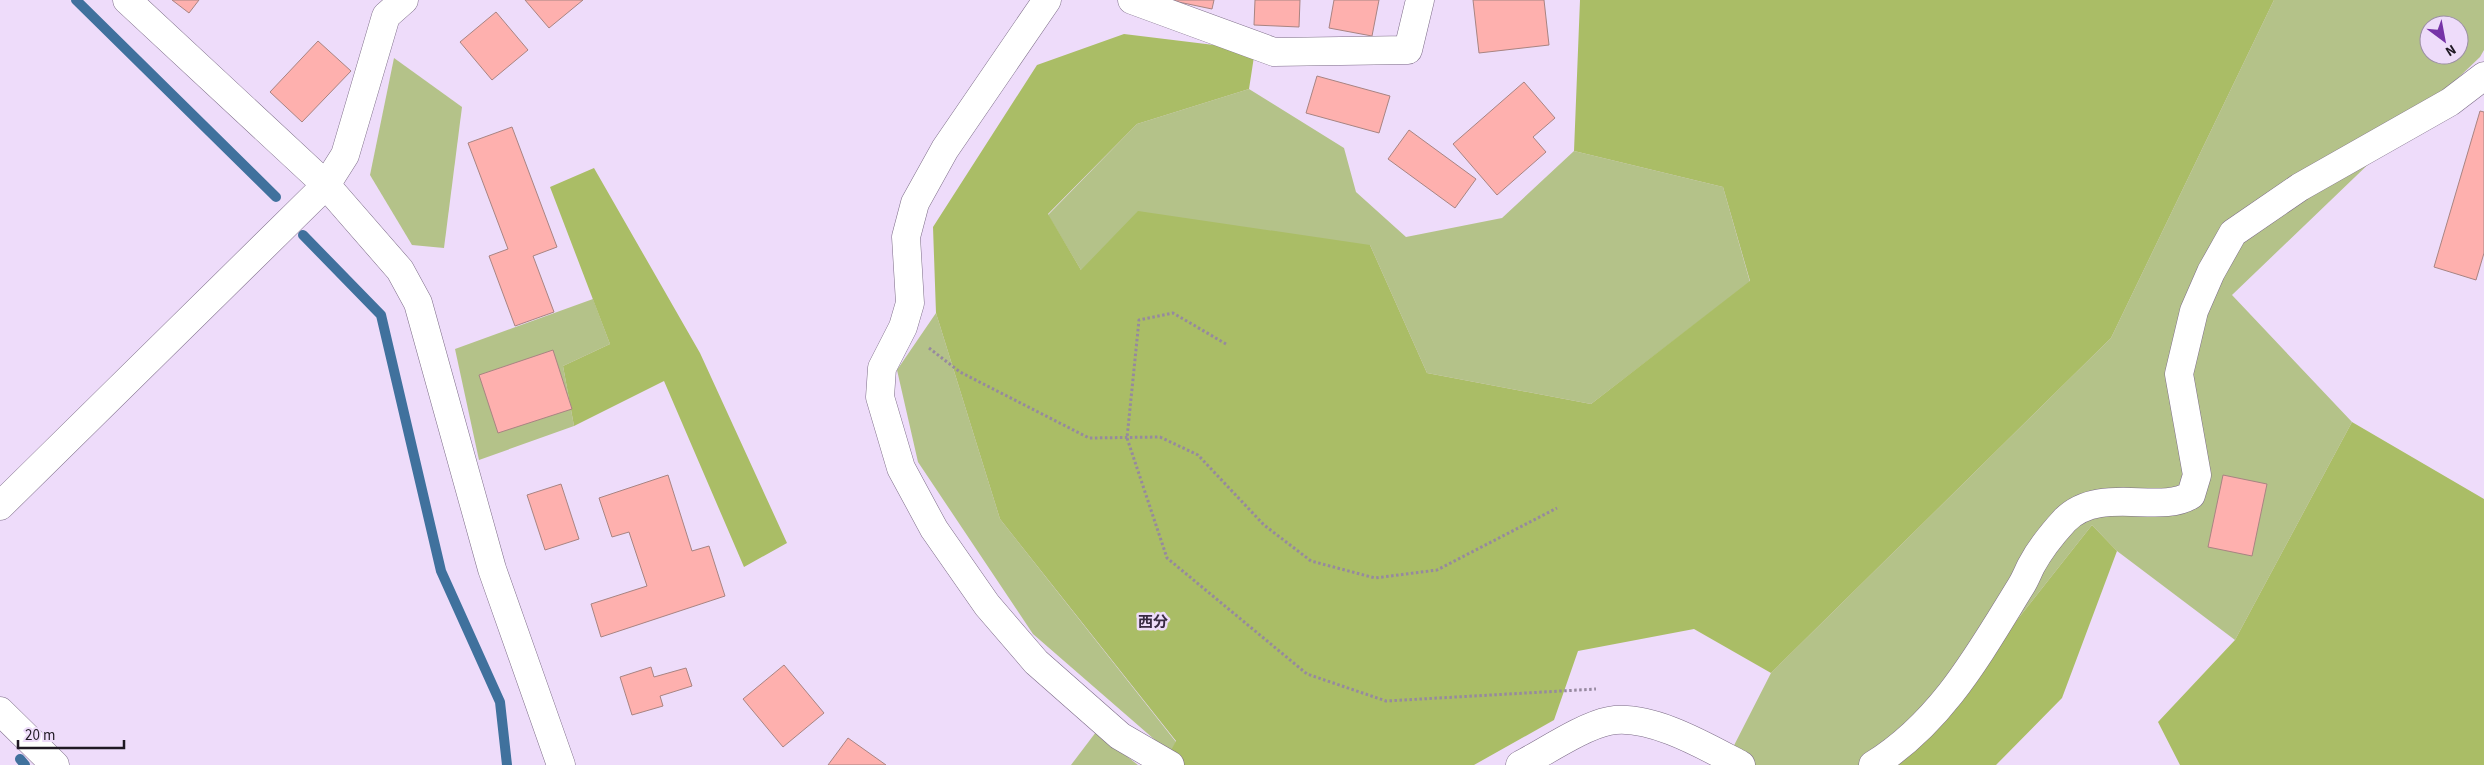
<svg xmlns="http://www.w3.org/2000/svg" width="2484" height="765" viewBox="0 0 2484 765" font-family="'Source Sans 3','Noto Sans JP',sans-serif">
<rect width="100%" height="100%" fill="#eedcfa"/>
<g fill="#b4c289" fill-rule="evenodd">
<path d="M2274,0H2484V50L2480,57L2232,295L2352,422L2235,640L2117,551L2092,525L1912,753L1894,765H1724L1771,673L2111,338ZM2429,25H2459V55H2429Z"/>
<polygon points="394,58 462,107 444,248 412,245 370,175"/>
<polygon points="1249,89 1344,148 1356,192 1406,237 1502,218 1574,151 1723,187 1750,282 1591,404 1427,373 1370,245 1081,270 1048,215 1137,124"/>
<polygon points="593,299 610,344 563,366 574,426 479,460 455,349"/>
<polygon points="936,313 1000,519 1176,742 1170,753 1033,634 918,462 897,370"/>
<polygon points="1096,732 1138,765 1071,765"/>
</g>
<g fill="#aabd66">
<polygon points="1580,0 2274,0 2111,338 1771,673 1694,629 1578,651 1554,720 1474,765 1163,765 1176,741 1000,519 936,313 933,227 1037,65 1124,34 1255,50 1249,89 1137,124 1048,214 1081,270 1138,211 1370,245 1427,373 1591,404 1750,281 1723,187 1574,151"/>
<polygon points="594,168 700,353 787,543 744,567 664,381 574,426 563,366 610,344 550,187"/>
<polygon points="2352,422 2484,499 2484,765 2180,765 2158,722 2235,640"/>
<polygon points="2092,525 2117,551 2062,698 1996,765 1894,765 1912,753"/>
</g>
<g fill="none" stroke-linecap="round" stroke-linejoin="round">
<g stroke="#40719d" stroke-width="10">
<polyline points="76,0 276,197"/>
<polyline points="303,235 381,315 441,571 500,702 507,765"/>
<polyline points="20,759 25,765"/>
</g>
</g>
<g fill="#feb0ae" stroke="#a88482">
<polygon points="172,0 199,0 189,13"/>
<polygon points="525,0 583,0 549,28"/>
<polygon points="1169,0 1214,0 1212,9"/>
<polygon points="1255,0 1300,0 1299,27 1254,25"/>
<polygon points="1334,0 1379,0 1372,36 1329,28"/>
<polygon points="1473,0 1544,0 1549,45 1479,53"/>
<polygon points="496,12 528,50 492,80 460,42"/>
<polygon points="318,41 351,71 302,122 270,92"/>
<polygon points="1317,76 1390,96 1379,133 1306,113"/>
<polygon points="1524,82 1555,118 1533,137 1546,152 1497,195 1453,144"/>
<polygon points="2480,111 2484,112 2484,253 2476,280 2434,267"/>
<polygon points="512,127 557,247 533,256 554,312 515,326 489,256 508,249 468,143"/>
<polygon points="1409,130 1476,179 1455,208 1388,159"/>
<polygon points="553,350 572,409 498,433 479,375"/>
<polygon points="668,475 692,551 709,546 725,596 601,637 591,604 647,586 629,532 612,537 599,498"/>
<polygon points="2223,475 2267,484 2252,556 2208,547"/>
<polygon points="561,484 579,539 545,550 527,495"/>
<polygon points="784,665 824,713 783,747 743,699"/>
<polygon points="651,667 654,677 686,668 692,686 660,696 663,706 632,715 620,677"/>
<polygon points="848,738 886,765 828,765"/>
</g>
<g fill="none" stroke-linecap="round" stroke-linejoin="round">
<g stroke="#7c6c87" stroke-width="29">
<g id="minor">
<polyline points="127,0 326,185 400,270 418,303 492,569 561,765"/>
<polyline points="1047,0 945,149 915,203 906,237 910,303 903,327 882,368 880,397 901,468 934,529 987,605 1036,662 1120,736 1170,765"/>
<polyline points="1132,0 1274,52 1408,50 1420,0"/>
<polyline points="0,506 326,185 345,155 386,16 404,0"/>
<polyline points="0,711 55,765"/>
<path d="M1520,765C1545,752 1583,726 1609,721C1649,713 1707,747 1741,765"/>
<path d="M1873,765C1942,722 1979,654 2021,586C2025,580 2028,572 2031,566C2039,551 2053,533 2065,520C2100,485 2160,515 2191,495L2197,475L2179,374L2194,311L2211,272L2233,233L2300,187L2450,102L2484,76"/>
</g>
</g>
<g stroke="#96899f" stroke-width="3" stroke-dasharray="2.5 2.5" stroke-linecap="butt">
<polyline points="1226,344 1173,313 1139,320 1127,438 1167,558 1307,674 1386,701 1596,689"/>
<polyline points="929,348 960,372 1089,438 1160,437 1198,455 1264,525 1311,561 1375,578 1437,570 1557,508"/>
</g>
<use href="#minor" stroke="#fff" stroke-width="28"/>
</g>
<g text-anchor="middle" stroke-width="5" stroke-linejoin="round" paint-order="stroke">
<g font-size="15" font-weight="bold" fill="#382a42" stroke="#eedcfa">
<text x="1153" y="627">西分</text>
</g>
</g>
<g transform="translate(2444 40) rotate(148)"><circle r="24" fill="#eedcfa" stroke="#9b8ea4"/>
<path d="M0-4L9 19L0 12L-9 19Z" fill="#7633a7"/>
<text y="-8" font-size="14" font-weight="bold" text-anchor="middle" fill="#1f1923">N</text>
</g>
<path d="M18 740v8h106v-8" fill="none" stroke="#1f1923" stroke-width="2.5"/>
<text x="25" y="740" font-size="15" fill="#1f1923" stroke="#eedcfa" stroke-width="4" paint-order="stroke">20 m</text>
</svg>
